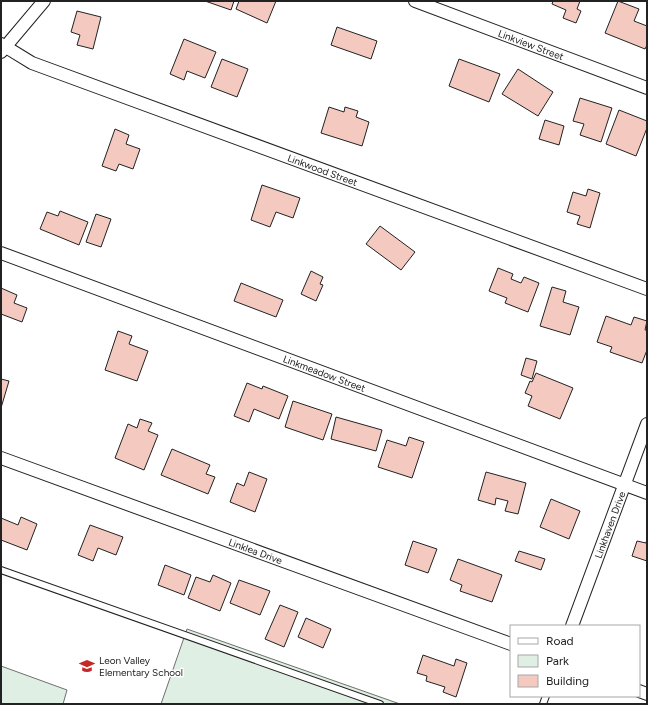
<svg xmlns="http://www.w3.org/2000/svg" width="648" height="705" viewBox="0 0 648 705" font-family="Figtree,sans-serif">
<rect width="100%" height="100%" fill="#fff"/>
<g fill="#e0efe3" stroke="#6f6f6f">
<polygon points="187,629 400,704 161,704"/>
<polygon points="1,666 67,690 63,704 1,704"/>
</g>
<g fill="#f3c9c0" stroke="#222">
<polygon points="205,1 234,1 231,10"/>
<polygon points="239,1 276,1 267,23 236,9"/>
<polygon points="553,1 580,1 577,9 581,11 576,23 563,18 566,10 552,4"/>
<polygon points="618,1 639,9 634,21 647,26 647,45 645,49 605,33"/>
<polygon points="77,11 101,17 93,49 77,45 80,35 71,32"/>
<polygon points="337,27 377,41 371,59 331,45"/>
<polygon points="184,39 216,52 205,78 187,71 184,80 170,74"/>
<polygon points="222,59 248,69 237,97 211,87"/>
<polygon points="459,59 500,74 489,102 449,86"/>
<polygon points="518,69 553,92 538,116 502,94"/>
<polygon points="580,98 612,108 601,142 580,135 584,124 573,121"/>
<polygon points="329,107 344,112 345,107 358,111 356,117 369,122 362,146 321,133"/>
<polygon points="619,110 647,121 647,128 636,156 606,144"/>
<polygon points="545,120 564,126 559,145 539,139"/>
<polygon points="115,129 129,135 126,144 140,149 133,169 119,164 116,171 102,166"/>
<polygon points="262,185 300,198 293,218 276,212 270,227 251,220"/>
<polygon points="588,189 600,193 590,228 577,224 580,216 567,212 573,192 586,196"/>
<polygon points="60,211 88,222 79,245 40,229 47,212 58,216"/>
<polygon points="96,214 111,219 101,247 86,242"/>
<polygon points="380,226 415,252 401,270 366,244"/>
<polygon points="498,268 513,274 511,279 521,283 524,277 539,283 528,312 505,303 507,298 489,291"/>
<polygon points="311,271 323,277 320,284 323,285 316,301 301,294"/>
<polygon points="241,283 283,300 276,317 234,301"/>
<polygon points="552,287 566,291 563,302 579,307 570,335 540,326"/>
<polygon points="1,288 17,295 14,303 27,308 22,322 1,314"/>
<polygon points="606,316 631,325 634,317 647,321 645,330 647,330 647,350 642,363 610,352 612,347 597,342"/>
<polygon points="118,331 132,336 129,344 148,351 137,381 105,370"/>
<polygon points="526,358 537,361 532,379 521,375"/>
<polygon points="536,373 573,388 560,419 528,406 532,396 525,393 530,381 532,382"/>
<polygon points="1,379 9,381 1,408"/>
<polygon points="247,383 262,389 263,386 288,396 279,419 254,409 249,422 234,416"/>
<polygon points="293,401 332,414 323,440 285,427"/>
<polygon points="336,417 382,430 376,451 331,439"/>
<polygon points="140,419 152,423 148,431 158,435 144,470 115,458 128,424 137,428"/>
<polygon points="409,437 424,442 412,478 378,467 387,440 406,446"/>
<polygon points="172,449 210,465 206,474 215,477 208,494 161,475"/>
<polygon points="249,472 267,479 255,512 230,502 237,483 244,486"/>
<polygon points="486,472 526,483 518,514 505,511 508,501 496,498 495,505 478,500"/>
<polygon points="551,499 580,511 569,539 540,527"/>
<polygon points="21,517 37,524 27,550 1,540 1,518 18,525"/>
<polygon points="90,525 123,537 116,555 98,548 93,561 78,555"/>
<polygon points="647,539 647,561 632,556 637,541 646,543"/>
<polygon points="413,541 437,549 428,573 405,565"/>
<polygon points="519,551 545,559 541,570 515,561"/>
<polygon points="458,559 502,575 492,602 460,591 462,585 450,580"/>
<polygon points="165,565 191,575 184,595 158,585"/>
<polygon points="213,575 231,583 220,611 188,598 196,577 210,582"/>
<polygon points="239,580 270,591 260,615 230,603"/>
<polygon points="280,605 298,612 284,647 265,639"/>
<polygon points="306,618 331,629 323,648 298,637"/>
<polygon points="423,655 454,666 456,659 467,663 456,697 443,692 445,687 426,681 427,676 417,673"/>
</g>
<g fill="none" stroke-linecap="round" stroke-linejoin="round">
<g stroke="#222" stroke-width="8">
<g id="service">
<polyline points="1,570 380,704"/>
<polyline points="543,704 546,696"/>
</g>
</g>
<g stroke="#222" stroke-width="14">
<g id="minor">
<path id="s1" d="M415,1L647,88"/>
<path id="s2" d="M1,44L32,63L647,289"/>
<polyline points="1,52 44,1"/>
<path id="s3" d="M1,253L647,493"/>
<path id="s4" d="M1,458L511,644"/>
<path id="s5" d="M572,626L647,424"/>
<polyline points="639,691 647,694"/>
</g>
</g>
<use href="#service" stroke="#fff" stroke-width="6"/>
<use href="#minor" stroke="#fff" stroke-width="12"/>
</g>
<defs>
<g id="school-bare" transform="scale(1.2)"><path d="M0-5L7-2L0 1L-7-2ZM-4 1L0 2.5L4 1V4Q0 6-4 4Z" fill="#c62828" stroke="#fff" stroke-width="2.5" paint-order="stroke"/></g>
</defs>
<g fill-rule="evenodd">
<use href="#school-bare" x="87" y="666"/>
</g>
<g text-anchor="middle" stroke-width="3" stroke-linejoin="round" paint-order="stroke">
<g font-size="10" fill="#222" stroke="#fff">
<text dy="4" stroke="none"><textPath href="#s1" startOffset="124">Linkview Street</textPath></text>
<text dy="4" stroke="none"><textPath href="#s2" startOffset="346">Linkwood Street</textPath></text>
<text dy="4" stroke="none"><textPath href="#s3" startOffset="345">Linkmeadow Street</textPath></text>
<text dy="4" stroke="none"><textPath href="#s5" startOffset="108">Linkhaven Drive</textPath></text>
<text dy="4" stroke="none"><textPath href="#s4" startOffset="271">Linklea Drive</textPath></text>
</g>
<g font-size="10" fill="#222" stroke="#fff" text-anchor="start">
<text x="99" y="664">Leon Valley<tspan x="99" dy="12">Elementary School</tspan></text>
</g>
</g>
<rect width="648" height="705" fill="none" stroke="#222222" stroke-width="4"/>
<rect x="510" y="625" width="130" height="72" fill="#ffffff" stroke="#a7a7a7"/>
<rect x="518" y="638" width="20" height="6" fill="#ffffff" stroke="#a7a7a7"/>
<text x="546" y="645" font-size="12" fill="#222222">Road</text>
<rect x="518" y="655" width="20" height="12" fill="#e0efe3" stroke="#a7a7a7"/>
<text x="546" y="665" font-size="12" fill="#222222">Park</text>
<rect x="518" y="675" width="20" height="12" fill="#f3c9c0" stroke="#a7a7a7"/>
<text x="546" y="685" font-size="12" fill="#222222">Building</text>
</svg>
